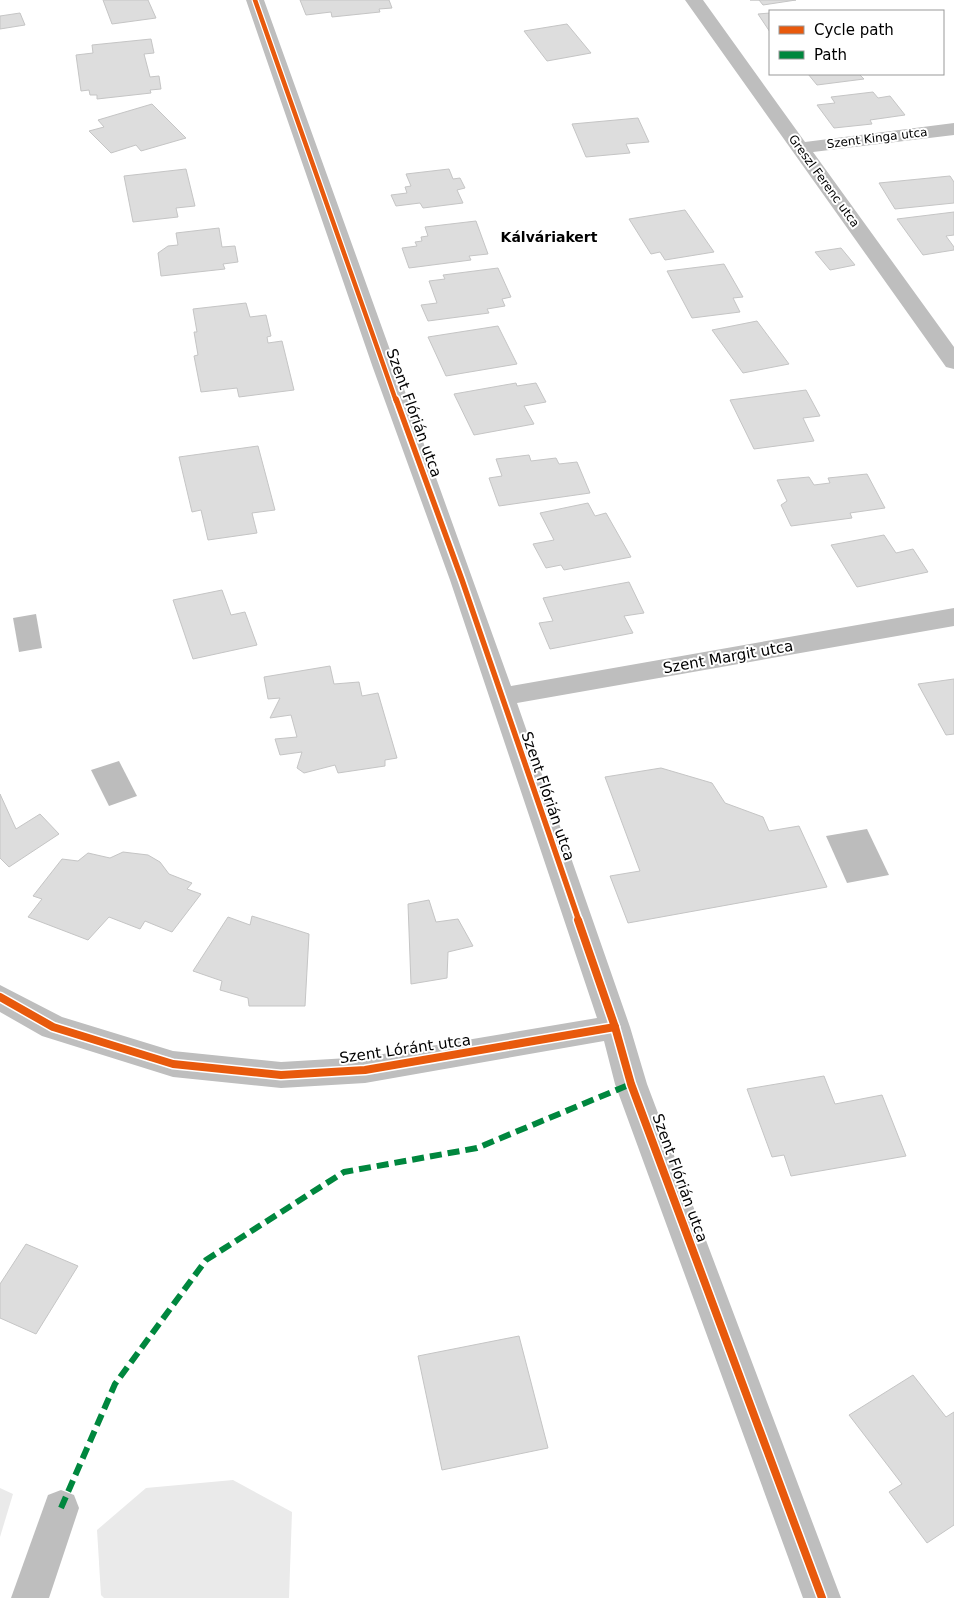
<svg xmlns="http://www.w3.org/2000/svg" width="954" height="1598" viewBox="0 0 954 1598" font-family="'DejaVu Sans',sans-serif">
<rect width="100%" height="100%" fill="#fff"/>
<g fill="#eaeaea">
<polygon points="233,1480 292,1512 289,1598 104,1598 101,1595 97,1530 146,1488"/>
<polygon points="0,1488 13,1494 0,1537"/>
</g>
<g fill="#bcbcbc">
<polygon points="36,614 42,648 19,652 13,618"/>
<polygon points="119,761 137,796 109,806 91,770"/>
<polygon points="867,829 889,875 847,883 826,836"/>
</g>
<g fill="#ddd" stroke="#c5c5c5">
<polygon points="103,0 148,0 156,18 112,24"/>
<polygon points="300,0 389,0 392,8 379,9 380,12 332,17 331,12 306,15"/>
<polygon points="750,0 796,0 763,5 759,0"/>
<polygon points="20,13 25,25 0,29 0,16"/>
<polygon points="770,13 770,32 758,14"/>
<polygon points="567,24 591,53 547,61 524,31"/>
<polygon points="151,39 154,53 144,54 150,77 159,76 161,89 150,90 151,93 97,99 97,95 90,95 89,90 81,91 76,55 93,53 92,45"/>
<polygon points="808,74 859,74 864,79 817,85"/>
<polygon points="873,92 878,98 890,96 905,115 870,120 872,124 834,128 817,105 835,103 831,97"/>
<polygon points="152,104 186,138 141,151 136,145 111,153 89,131 104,127 98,120"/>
<polygon points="638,118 649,142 626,144 630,153 586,157 572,124"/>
<polygon points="186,169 195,206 176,208 178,217 133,222 124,176"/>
<polygon points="449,169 453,179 460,178 465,188 457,190 463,203 423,208 420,203 396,206 391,195 407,193 405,187 411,186 406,174"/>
<polygon points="950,176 954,182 954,203 895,209 879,183"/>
<polygon points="685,210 714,252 665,260 660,252 651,254 629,219"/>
<polygon points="954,212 954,235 946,236 954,247 954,250 923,255 897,219"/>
<polygon points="476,221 488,254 469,256 471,260 409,268 402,248 417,246 415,242 422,241 421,237 428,236 425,227"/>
<polygon points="219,228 222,247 235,246 238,262 223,264 225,269 161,276 158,253 168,246 178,245 176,233"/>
<polygon points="841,248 855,265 830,270 815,252"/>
<polygon points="724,264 743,297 733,298 740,312 692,318 667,271"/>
<polygon points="498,268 511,297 502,299 505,306 487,309 489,313 428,321 421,305 437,303 429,281 445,279 443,275"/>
<polygon points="246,303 250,317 266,315 271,336 267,337 268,343 282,341 294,390 239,397 237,388 201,392 194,356 198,355 194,332 197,332 193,309"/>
<polygon points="757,321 789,364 743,373 712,330"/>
<polygon points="498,326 517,364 446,376 428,337"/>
<polygon points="516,383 517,386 536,383 546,402 524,406 534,424 474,435 454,394"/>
<polygon points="806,390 820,416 803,418 814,441 754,449 730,400"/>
<polygon points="258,446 275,510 252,513 257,533 208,540 201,510 192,512 179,457"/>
<polygon points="529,455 531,461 556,458 559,464 577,462 590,493 499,506 489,478 502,476 496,459"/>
<polygon points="867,474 885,508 850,513 852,518 791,526 781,505 787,501 777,480 809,477 814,485 830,483 828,478"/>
<polygon points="588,503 595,516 606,513 631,557 564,570 561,565 546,568 533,544 554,540 540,513"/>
<polygon points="884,535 896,553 913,549 928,572 857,587 831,545"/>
<polygon points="629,582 644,613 624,616 633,633 550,649 539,623 553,621 543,598"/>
<polygon points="222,590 231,615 245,612 257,645 193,659 173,600"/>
<polygon points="330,666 334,684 359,682 362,696 378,693 397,758 385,760 385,766 338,773 335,765 304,773 297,768 302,752 280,755 275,739 297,737 291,715 270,718 280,698 268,699 264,677"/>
<polygon points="954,679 954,734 946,735 918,684"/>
<polygon points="661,768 712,783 725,803 763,817 769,831 799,826 827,887 628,923 610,876 640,871 605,777"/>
<polygon points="0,794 16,829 40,814 59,834 9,867 0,858"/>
<polygon points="123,852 148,855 160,862 169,874 192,883 187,889 201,894 172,932 145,921 140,929 109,917 88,940 28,917 42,899 33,896 62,859 78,861 88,853 110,858"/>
<polygon points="429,900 436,922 458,919 473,946 448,952 447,978 411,984 408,904"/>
<polygon points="252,916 309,934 305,1006 249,1006 248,998 220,990 222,981 193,971 228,917 250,925"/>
<polygon points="824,1076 835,1104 882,1095 906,1156 791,1176 784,1155 772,1157 747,1089"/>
<polygon points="26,1244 78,1266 36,1334 0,1318 0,1284"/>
<polygon points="519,1336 548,1448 442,1470 418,1356"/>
<polygon points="913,1375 946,1417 954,1412 954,1525 927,1543 889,1492 902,1484 849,1415"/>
</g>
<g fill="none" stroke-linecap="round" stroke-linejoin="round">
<g fill="#bebebe" fill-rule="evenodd">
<polygon points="246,0 264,0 511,686 954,608 954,626 517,703 630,1027 647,1084 841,1598 803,1598 615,1084 604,1041 365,1083 281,1088 173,1077 42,1036 0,1012 0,985 62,1017 173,1051 281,1062 365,1057 597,1018 450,580 373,368"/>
<polygon points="685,0 703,0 805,142 954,123 954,135 813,152 954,347 954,369 946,367"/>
<polygon points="61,1490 74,1495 79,1508 49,1598 11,1598 48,1495"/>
</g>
<polyline stroke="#00873e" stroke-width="6" stroke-dasharray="12 6" stroke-linecap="butt" points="61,1508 115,1384 206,1260 344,1172 477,1148 631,1084"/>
<g stroke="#fff" stroke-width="7">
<polyline id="cycleway-far2" points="255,0 396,401"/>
</g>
<g stroke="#fff" stroke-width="9">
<polyline id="cycleway-far1" points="396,399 462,580 579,921"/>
</g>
<g stroke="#fff" stroke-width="11">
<g id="cycleway">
<polyline points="578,920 615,1027 631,1084 822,1598"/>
<polyline points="0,997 53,1027 173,1064 281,1075 365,1070 615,1027"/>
</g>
</g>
<use href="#cycleway-far2" stroke="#e8590c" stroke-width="4.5"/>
<use href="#cycleway-far1" stroke="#e8590c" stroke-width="5.5"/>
<use href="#cycleway" stroke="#e8590c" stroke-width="8"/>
</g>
<g text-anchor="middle" stroke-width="4" stroke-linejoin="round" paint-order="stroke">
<g font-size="12" fill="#000" stroke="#fff">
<text transform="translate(877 138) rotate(-7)" y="4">Szent Kinga utca</text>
<text transform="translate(824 181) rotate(54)" y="4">Greszl Ferenc utca</text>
</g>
<g font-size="14" font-weight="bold" fill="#000" stroke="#fff">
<text x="549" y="242">Kálváriakert</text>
</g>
<g font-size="15" fill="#000" stroke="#fff">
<text transform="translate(414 413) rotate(70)" y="5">Szent Flórián utca</text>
<text transform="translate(728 657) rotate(-10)" y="5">Szent Margit utca</text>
<text transform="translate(548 796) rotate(71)" y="5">Szent Flórián utca</text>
<text transform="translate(405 1049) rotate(-8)" y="5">Szent Lóránt utca</text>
<text transform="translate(680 1178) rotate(70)" y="5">Szent Flórián utca</text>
</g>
</g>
<rect x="769" y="10" width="175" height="65" fill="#ffffff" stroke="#999999"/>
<rect x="779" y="26" width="25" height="8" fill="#e8590c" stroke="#999999"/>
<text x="814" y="35" font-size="15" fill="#000000">Cycle path</text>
<rect x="779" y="51" width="25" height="8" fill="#00873e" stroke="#999999"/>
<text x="814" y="60" font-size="15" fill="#000000">Path</text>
</svg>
